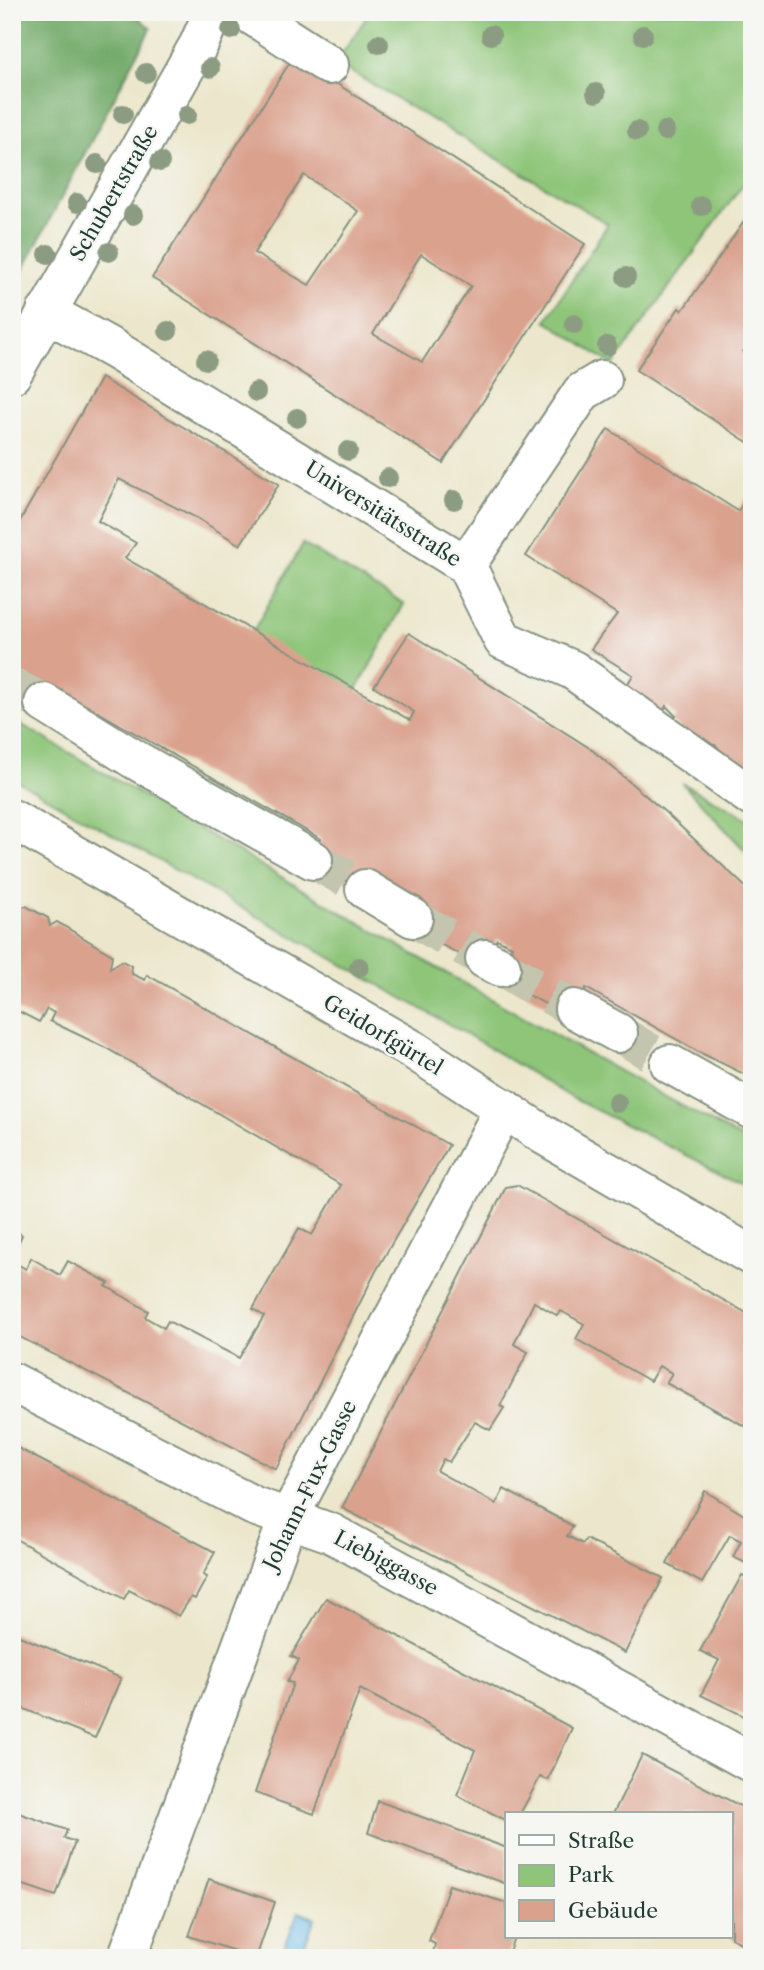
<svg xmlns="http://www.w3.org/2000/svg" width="764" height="1970" viewBox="0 0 764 1970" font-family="'Libre Caslon Text',serif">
<rect width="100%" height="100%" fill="#f6f6f2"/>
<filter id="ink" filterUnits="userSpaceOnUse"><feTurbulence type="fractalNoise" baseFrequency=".0143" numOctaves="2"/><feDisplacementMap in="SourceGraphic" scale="14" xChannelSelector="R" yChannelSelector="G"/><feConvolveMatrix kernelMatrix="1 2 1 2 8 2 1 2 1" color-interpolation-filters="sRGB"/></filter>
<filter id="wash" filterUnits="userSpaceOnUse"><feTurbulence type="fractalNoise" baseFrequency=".00686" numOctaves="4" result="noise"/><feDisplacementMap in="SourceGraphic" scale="28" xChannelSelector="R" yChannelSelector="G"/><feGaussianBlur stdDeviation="1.57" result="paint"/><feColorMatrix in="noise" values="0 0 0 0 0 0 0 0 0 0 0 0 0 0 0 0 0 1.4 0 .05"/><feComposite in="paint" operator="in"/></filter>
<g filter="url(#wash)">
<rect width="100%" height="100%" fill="#ece7cc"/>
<g fill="#8ec579" stroke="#568156" stroke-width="2">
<polygon points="370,12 752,12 752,172 613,365 546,321 608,224 336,63"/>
<polygon points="303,544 404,604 356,691 252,633"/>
<path d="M12,719C258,863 501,1009 752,1144V1188L574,1099L475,1039L12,778Z"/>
<polygon points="682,783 752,821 752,858"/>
</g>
<polygon fill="#72aa69" stroke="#48744e" stroke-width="2" points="12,12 131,12 151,28 12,291"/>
<polygon fill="#71bdea" stroke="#487d8f" stroke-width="2" points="298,1912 315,1918 301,1955 284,1949"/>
<g id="blocks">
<g fill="#daa18d" fill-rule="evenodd">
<path d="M294,56L585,244L443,463L152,278ZM304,175L358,211L309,285L254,253ZM421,254L471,286L422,362L373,334Z"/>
<polygon points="752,210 752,340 743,352 752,358 752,445 636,370 679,308 682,311"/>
<polygon points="101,378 279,484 240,545 197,518 119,479 98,521 136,543 125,558 410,720 414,712 374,686 409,633 591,749 666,813 752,893 752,1078 699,1052 586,988 570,1017 496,978 512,946 497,939 482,966 409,928 421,899 374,872 364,891 311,862 321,839 54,687 42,706 12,691 12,535"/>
<polygon points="608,429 738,511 752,490 752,780 715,745 711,749 671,722 676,716 666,706 662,714 623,691 633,675 591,649 617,614 526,556"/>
<polygon points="12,898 17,901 18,908 26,906 48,918 50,926 57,922 112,955 110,968 122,961 131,966 132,974 145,980 147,975 449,1145 376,1271 276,1469 12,1333 12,1261 26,1269 31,1258 60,1275 68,1261 109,1283 106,1286 148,1311 145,1317 164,1328 168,1321 239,1358 264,1316 253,1309 299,1228 312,1235 341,1185 106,1048 50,1021 54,1013 47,1009 39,1022 12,1008"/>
<polygon points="517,1185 752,1316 752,1430 666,1383 672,1373 659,1366 650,1381 576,1339 584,1324 561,1311 558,1316 534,1302 514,1344 528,1352 500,1406 504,1408 490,1430 475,1422 449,1462 443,1459 437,1471 496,1504 504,1489 573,1526 567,1536 583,1544 586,1539 663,1578 625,1653 342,1508 506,1187"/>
<polygon points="12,1229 22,1235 12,1256"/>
<polygon points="12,1445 215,1552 203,1575 207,1577 195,1599 191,1597 179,1616 129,1590 124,1599 14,1538 18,1529 12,1526"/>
<polygon points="705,1491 752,1520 752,1566 733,1557 741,1541 730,1535 702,1583 667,1564"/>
<polygon points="742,1575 752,1580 752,1720 701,1695 719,1660 700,1651"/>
<polygon points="326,1598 572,1728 548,1780 540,1777 520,1814 507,1814 507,1821 457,1795 475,1750 360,1689 314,1814 255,1793 293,1683 287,1682 299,1660 291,1656"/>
<polygon points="12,1633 121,1678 95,1738 12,1704"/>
<polygon points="642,1755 752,1812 752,1949 731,1938 731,1814 613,1814"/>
<polygon points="378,1801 507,1848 507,1884 368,1833"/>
<polygon points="13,1811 67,1830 64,1838 75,1842 56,1896 12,1881"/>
<polygon points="209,1879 275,1902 256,1958 189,1936"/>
<polygon points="449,1885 507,1903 507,1937 514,1937 507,1958 432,1958 435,1944 429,1941"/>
<polygon points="12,1949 38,1957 38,1958 12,1958"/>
</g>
</g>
</g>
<g filter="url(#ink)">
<use href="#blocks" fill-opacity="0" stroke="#869280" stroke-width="2"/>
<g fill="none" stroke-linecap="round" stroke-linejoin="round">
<g stroke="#c3c5ae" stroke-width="38" stroke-dasharray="38 19" stroke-linecap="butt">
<polyline points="12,686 44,703"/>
<polyline points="313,860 365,889"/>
<polyline points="413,918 485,959"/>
<polyline points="501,967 574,1009"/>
<polyline points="618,1033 670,1064"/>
</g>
<g stroke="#869280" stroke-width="42">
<g id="minor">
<polyline points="247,12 329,65"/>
<polyline points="46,312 115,350 466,565 503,640 573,670 752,797"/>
<polyline points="12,374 199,44 213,12"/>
<polyline points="466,565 582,392 602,380"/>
<polyline points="44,703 134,759 313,860"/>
<polyline points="12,819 415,1051 544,1135 752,1256"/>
<polyline points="365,889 413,918"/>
<polyline points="485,959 501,967"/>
<polyline points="574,1009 618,1033"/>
<polyline points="670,1064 752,1110"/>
<polyline points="12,1382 254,1506 331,1533 752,1763"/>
<polyline points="127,1958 288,1519 504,1108"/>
</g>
</g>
<use href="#minor" stroke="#fff" stroke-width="38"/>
</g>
<g fill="#8b9c82">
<circle cx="231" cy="30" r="10"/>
<circle cx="491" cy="35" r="10"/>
<circle cx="643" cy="35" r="10"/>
<circle cx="379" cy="44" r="10"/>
<circle cx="210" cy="68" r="10"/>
<circle cx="146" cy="73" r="10"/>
<circle cx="596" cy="93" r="10"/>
<circle cx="123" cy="114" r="10"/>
<circle cx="187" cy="115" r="10"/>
<circle cx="637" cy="131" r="10"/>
<circle cx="665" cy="131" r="10"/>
<circle cx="160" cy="162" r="10"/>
<circle cx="97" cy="164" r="10"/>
<circle cx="77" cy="203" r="10"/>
<circle cx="701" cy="206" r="10"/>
<circle cx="133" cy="215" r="10"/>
<circle cx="109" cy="252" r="10"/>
<circle cx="48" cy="254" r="10"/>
<circle cx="626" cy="277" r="10"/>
<circle cx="574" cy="324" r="10"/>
<circle cx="168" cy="331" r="10"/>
<circle cx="607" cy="346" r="10"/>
<circle cx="206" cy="360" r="10"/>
<circle cx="256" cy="392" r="10"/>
<circle cx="297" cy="418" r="10"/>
<circle cx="348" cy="451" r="10"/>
<circle cx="388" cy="478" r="10"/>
<circle cx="454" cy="500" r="10"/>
<circle cx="359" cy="967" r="10"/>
<circle cx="617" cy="1103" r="10"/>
</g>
</g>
<g text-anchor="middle" stroke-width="5" stroke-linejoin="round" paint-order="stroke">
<g font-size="21" fill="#1f3d34" stroke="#f6f6f2">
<text transform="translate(114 193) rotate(-60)" y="7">Schubertstraße</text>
<text transform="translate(383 514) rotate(32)" y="7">Universitätsstraße</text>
<text transform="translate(383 1035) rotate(31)" y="7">Geidorfgürtel</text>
<text transform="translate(310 1485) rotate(-64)" y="7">Johann-Fux-Gasse</text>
<text transform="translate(386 1563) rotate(28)" y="7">Liebiggasse</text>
</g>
</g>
<rect width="764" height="1970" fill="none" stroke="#f6f6f2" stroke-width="42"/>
<rect x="505" y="1812" width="228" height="126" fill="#f6f6f2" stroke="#a0aca6" stroke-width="2"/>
<rect x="519" y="1835" width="35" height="10" fill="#ffffff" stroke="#a0aca6" stroke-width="2"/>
<text x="568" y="1848" font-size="21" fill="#1f3d34">Straße</text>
<rect x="519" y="1865" width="35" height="21" fill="#8ec579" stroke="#a0aca6" stroke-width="2"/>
<text x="568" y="1882" font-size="21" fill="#1f3d34">Park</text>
<rect x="519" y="1900" width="35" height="21" fill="#daa18d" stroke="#a0aca6" stroke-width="2"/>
<text x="568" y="1918" font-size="21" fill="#1f3d34">Gebäude</text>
</svg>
